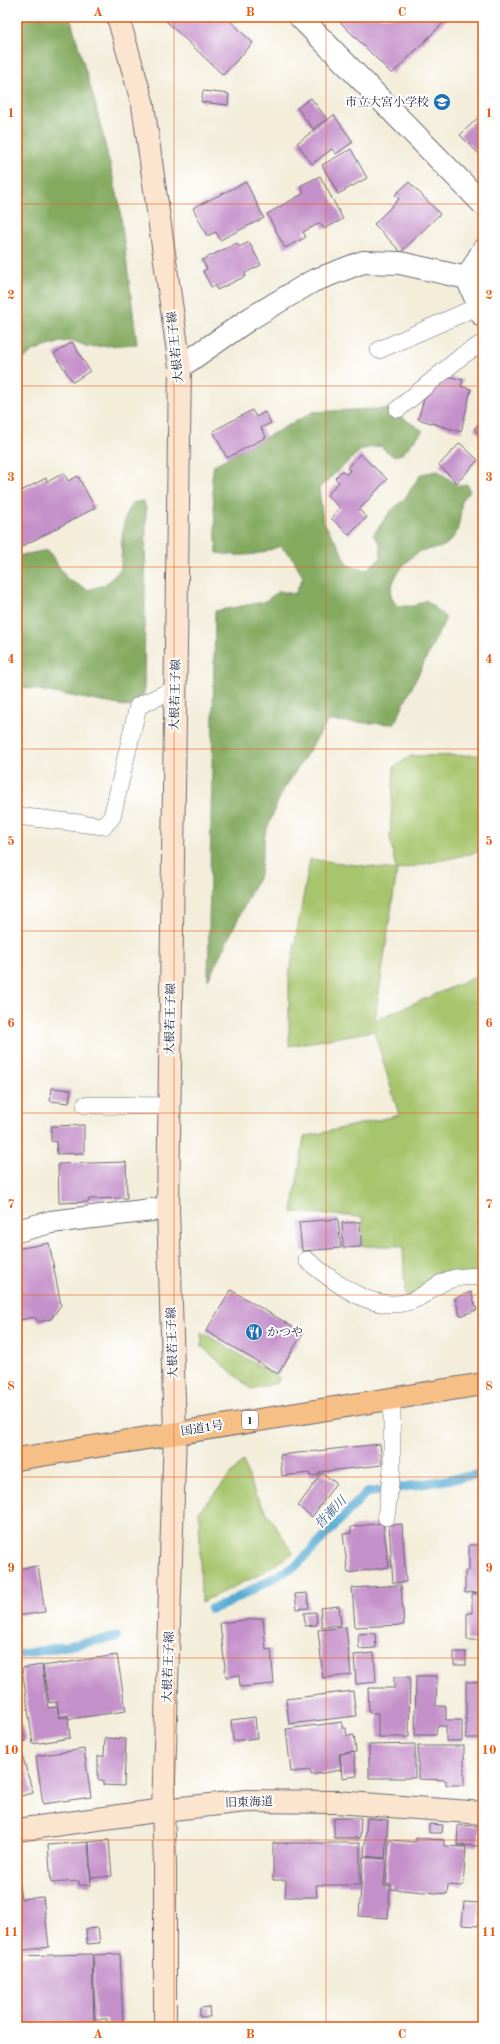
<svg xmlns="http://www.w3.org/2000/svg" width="500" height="2044" viewBox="0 0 500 2044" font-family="'Old Standard TT','Noto Serif JP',serif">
<rect width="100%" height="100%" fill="#fff"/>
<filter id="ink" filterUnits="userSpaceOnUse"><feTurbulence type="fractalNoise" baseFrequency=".025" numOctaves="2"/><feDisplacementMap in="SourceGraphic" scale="8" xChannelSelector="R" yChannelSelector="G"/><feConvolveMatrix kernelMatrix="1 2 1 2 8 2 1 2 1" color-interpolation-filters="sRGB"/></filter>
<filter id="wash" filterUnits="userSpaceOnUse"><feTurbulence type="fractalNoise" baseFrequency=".012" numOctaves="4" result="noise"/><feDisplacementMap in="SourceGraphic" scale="16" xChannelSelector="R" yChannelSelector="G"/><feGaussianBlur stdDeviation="0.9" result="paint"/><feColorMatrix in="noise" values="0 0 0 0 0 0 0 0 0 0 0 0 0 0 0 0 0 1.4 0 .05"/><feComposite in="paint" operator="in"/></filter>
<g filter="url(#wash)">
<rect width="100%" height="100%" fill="#f3edda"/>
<g fill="#a6c56c" stroke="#647454">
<polygon points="483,755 483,851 397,870 375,1020 483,974 483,1271 405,1297 403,1246 362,1246 363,1217 292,1212 304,1137 399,1115 374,1031 289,1046 289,976 310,859 396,870 390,837 394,767 411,756"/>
<polygon points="201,1332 280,1378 277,1383 251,1389 202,1347"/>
<polygon points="243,1461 255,1494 293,1553 257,1576 201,1602 199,1511"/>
</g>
<g fill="#84aa60" stroke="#53664e">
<polygon points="17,17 70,17 95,103 119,202 137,344 88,347 74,341 61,342 33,351 17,365"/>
<path d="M373,409H389L423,431L402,454L393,456L380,446L362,449L319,488L323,521L338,545L347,565L366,570L381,558L380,543L373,535L390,512L405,498L421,474L438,471L458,486L467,484L470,492L462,499C460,513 461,532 449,542C441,550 434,548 424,550C408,555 390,579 391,595C392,599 395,603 397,606H414L426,600L446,618L394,724L328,721L281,794L265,834L260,874L208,980L215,611L264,602L279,591L295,594L303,577L294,560L280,546C256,556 242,557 217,553L212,478L214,465L313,412Z"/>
<path d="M143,501L146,508L144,694L130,707L17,686V556L48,550L67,579L88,590L106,584L121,569C122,549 120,521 132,503Z"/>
</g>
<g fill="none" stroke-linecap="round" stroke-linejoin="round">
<g stroke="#57aad2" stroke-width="9">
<polyline points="211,1609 226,1604 297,1565 366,1493 483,1474"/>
<polyline points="17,1655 117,1637"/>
</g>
</g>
<g id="blocks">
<g fill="#c490c9">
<polygon points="170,17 226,17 253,43 223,75 166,21"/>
<polygon points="335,17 449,17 392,74"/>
<polygon points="203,91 229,94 228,105 201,102"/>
<polygon points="311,98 327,119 313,129 297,108"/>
<polygon points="483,113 483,158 460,135"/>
<polygon points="334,115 353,142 336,154 332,149 312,164 297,143"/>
<polygon points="351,149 367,178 338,194 322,165"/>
<polygon points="320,176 343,219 324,229 320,223 303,232 306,237 285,248 267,214 304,193 300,186"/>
<polygon points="246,182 264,218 220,240 216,232 207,236 193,208"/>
<polygon points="409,182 440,214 401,252 374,224 399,199 395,195"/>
<polygon points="249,242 261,265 245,273 246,276 217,290 215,285 211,287 203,271 207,269 202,260 237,243 239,247"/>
<polygon points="72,342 90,371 73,382 54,354"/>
<polygon points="447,376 463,380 461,386 471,389 461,432 418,419 424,399 445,381"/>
<polygon points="252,410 256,417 265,412 271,423 261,428 266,437 227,458 213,431"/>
<polygon points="483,419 483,438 474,429"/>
<polygon points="460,443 478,460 457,483 439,465"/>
<polygon points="360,454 387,479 359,510 367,517 349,535 331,518 340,508 327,495 339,482 335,478 342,471 346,475 350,470 347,468"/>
<polygon points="64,473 68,481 78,476 95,508 21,547 17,539 17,493 46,478 47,482"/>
<polygon points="52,1088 71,1090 69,1103 50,1101"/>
<polygon points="84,1125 84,1153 57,1154 56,1142 51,1141 51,1126"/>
<polygon points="126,1162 127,1198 89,1199 89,1202 59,1203 58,1164"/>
<polygon points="338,1219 341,1248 302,1251 299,1222"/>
<polygon points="360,1222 361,1247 343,1248 342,1223"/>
<polygon points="49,1243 61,1305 51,1319 39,1322 34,1317 17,1321 17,1249"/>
<polygon points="231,1290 303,1333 278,1374 206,1331"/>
<polygon points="471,1292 477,1310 460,1316 455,1298"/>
<polygon points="380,1444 382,1465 319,1472 319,1475 310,1476 309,1473 282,1476 280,1455"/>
<polygon points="322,1473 336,1483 312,1517 298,1506"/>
<polygon points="383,1523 389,1567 348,1573 343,1534 351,1533 351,1527"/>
<polygon points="402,1524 406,1582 393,1583 389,1525"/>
<polygon points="469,1545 483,1545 483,1592 465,1593 465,1571 469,1571"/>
<polygon points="38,1566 45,1612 17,1616 17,1569"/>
<polygon points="401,1585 404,1625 355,1627 352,1588"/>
<polygon points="307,1593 309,1608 297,1609 295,1594"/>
<polygon points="472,1594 483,1594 483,1640 467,1640 467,1613 472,1613"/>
<polygon points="339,1606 341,1625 322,1627 320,1608"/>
<polygon points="316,1612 317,1625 305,1626 304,1613"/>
<polygon points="263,1618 266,1650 271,1649 274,1684 240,1687 239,1675 226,1677 220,1623"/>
<polygon points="346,1627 351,1675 323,1678 318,1630"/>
<polygon points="375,1633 376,1648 359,1649 358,1634"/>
<rect x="454" y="1652" width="12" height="13"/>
<polygon points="374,1653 376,1682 356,1684 354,1655"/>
<polygon points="117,1655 126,1711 69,1719 68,1715 59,1717 57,1702 49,1703 43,1666"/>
<polygon points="42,1665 48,1708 57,1707 59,1718 68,1717 70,1738 33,1744 22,1668"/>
<polygon points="416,1676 437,1676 436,1706 446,1706 446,1720 462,1720 462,1741 446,1741 446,1726 437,1726 436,1735 415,1735"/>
<polygon points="394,1677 410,1677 409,1737 378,1737 378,1713 369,1713 368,1688 394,1688"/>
<rect x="466" y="1682" width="17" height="56"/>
<polygon points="353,1691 356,1716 289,1724 286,1699"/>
<polygon points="17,1709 26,1741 17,1744"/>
<polygon points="255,1717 257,1738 233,1741 231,1720"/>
<polygon points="342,1722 342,1728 346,1728 347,1736 354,1735 356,1752 339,1754 341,1770 311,1775 310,1770 291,1772 286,1729"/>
<polygon points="105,1738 126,1739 124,1786 103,1785 103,1780 98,1780 98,1756 104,1756"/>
<polygon points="415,1744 415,1778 369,1778 369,1745"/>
<polygon points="418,1746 464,1746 464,1785 446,1785 446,1780 418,1779"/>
<polygon points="84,1749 91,1797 43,1804 36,1756"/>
<polygon points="21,1751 33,1793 17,1797 17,1752"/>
<polygon points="354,1752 357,1776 342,1778 340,1754"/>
<polygon points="334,1818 361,1818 360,1838 334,1838"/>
<polygon points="367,1818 388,1820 385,1858 364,1856"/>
<polygon points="429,1824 443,1825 442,1833 429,1833"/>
<polygon points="458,1825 480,1826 478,1846 457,1845"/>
<polygon points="416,1838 444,1840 444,1846 466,1847 463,1886 448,1885 447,1894 391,1889 392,1885 386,1884 389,1840 415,1842"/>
<polygon points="109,1840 112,1876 91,1878 89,1842"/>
<polygon points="88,1842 91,1885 79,1885 79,1881 51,1883 48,1845"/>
<polygon points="273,1843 360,1843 360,1885 316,1885 317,1897 285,1897 286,1880 273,1880"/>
<polygon points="363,1857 386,1859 384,1886 390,1886 388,1918 359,1916"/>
<polygon points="17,1873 21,1899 43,1897 49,1947 17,1951"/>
<polygon points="464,1902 480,1903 478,1926 462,1925"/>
<polygon points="98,1928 100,1943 87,1944 86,1929"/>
<polygon points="92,1954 94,2027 17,2027 17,1956"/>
<polygon points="120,1954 123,2024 107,2024 107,2019 95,2019 93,1955"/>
<polygon points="209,2007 210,2017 200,2017 200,2008"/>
</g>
</g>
</g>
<g filter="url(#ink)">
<use href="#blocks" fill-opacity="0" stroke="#6b6973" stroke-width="1"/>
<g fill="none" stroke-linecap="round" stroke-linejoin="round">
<g stroke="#6b6973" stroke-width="18">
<g id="lane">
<polyline points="379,350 479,306"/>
<polyline points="398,409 463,355 483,343"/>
<polyline points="17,816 104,826 112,817 138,706 175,689"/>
<polyline points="85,1105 169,1106"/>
<path d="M307,1260C336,1284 378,1318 418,1298C427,1293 435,1286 444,1282C456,1276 470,1276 483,1277"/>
<polyline points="386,1517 392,1468 392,1398"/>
</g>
</g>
<g stroke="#6b6973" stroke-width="24">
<g id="street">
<polyline points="300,17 483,204"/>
<polyline points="467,278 483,250"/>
<polyline points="180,367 251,318 313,281 363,262 400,263 467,278 483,316"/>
<polyline points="17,1231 51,1222 168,1208"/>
</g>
</g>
<g stroke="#6b6973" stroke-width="24">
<g id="secondary">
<polyline points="118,17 143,105 180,367 168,1208 175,1432 163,1810 165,1864 165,2027"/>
<polyline points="17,1830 163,1810 247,1801 336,1802 483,1813"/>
</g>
</g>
<g stroke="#6b6973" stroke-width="24">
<polyline id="highway" points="17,1459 483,1384"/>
</g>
<use href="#lane" stroke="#fff" stroke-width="17"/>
<use href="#street" stroke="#fff" stroke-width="22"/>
<use href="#secondary" stroke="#fbe5cf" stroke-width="22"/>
<use href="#highway" stroke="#f5bf86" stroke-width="22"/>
</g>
</g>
<path fill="none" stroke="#e8590c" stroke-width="1" stroke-opacity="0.55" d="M174,17V2027M326,17V2027M17,204H483M17,386H483M17,567H483M17,749H483M17,931H483M17,1113H483M17,1295H483M17,1477H483M17,1658H483M17,1840H483"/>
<defs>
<g id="school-disc" transform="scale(0.9)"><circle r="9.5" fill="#1f6fb2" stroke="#fff"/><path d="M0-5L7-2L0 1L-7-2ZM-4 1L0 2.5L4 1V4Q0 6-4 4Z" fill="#fff"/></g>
<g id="restaurant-disc" transform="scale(0.9)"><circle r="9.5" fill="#1f6fb2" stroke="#fff"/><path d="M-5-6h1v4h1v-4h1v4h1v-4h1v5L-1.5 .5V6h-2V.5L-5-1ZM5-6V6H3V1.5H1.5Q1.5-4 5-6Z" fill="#fff"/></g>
</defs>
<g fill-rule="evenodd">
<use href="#school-disc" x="442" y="102"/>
<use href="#restaurant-disc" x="254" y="1332"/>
</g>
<g text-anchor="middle" stroke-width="4" stroke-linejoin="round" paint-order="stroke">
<rect fill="#fff" stroke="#646476" stroke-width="1" x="242" y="1411" width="16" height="18" rx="3"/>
<g font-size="11" font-weight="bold" fill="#22223b">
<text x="250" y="1424">1</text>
</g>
<g font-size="12" fill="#22223b" stroke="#fff" text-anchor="end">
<text x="429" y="106">市立大宮小学校</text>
<text x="267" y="1336" text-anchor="start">かつや</text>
</g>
<g font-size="12" fill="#22223b" stroke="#fff">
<text transform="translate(175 347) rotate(-96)" y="4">大根若王子線</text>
<text transform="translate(175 695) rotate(-89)" y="4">大根若王子線</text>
<text transform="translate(170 1019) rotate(-89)" y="4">大根若王子線</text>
<text transform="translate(172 1343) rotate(-92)" y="4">大根若王子線</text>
<text transform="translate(202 1428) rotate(-9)" y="4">国道1号</text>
<text transform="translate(168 1667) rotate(-88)" y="4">大根若王子線</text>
<text transform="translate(249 1802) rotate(-2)" y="4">旧東海道</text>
</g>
<g font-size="13" font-style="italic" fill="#3a5f7f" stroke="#fff">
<text transform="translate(330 1512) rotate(-46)" y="5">皆瀬川</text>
</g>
</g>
<rect width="500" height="2044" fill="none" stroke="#fff" stroke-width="44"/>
<rect x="22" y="22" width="456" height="2000" fill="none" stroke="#e8590c" stroke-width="1.5"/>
<g font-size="13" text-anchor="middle" font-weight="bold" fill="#e8590c">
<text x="98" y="16">A</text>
<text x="250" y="16">B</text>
<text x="402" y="16">C</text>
<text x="11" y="117">1</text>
<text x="489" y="117">1</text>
<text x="11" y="299">2</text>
<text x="489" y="299">2</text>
<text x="11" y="481">3</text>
<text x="489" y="481">3</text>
<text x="11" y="663">4</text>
<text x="489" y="663">4</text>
<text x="11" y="845">5</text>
<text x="489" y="845">5</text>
<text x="11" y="1027">6</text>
<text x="489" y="1027">6</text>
<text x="11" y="1208">7</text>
<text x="489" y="1208">7</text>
<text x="11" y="1390">8</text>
<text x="489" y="1390">8</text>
<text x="11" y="1572">9</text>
<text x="489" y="1572">9</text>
<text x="11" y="1754">10</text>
<text x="489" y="1754">10</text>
<text x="11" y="1936">11</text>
<text x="489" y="1936">11</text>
<text x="98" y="2038">A</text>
<text x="250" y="2038">B</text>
<text x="402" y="2038">C</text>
</g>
</svg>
